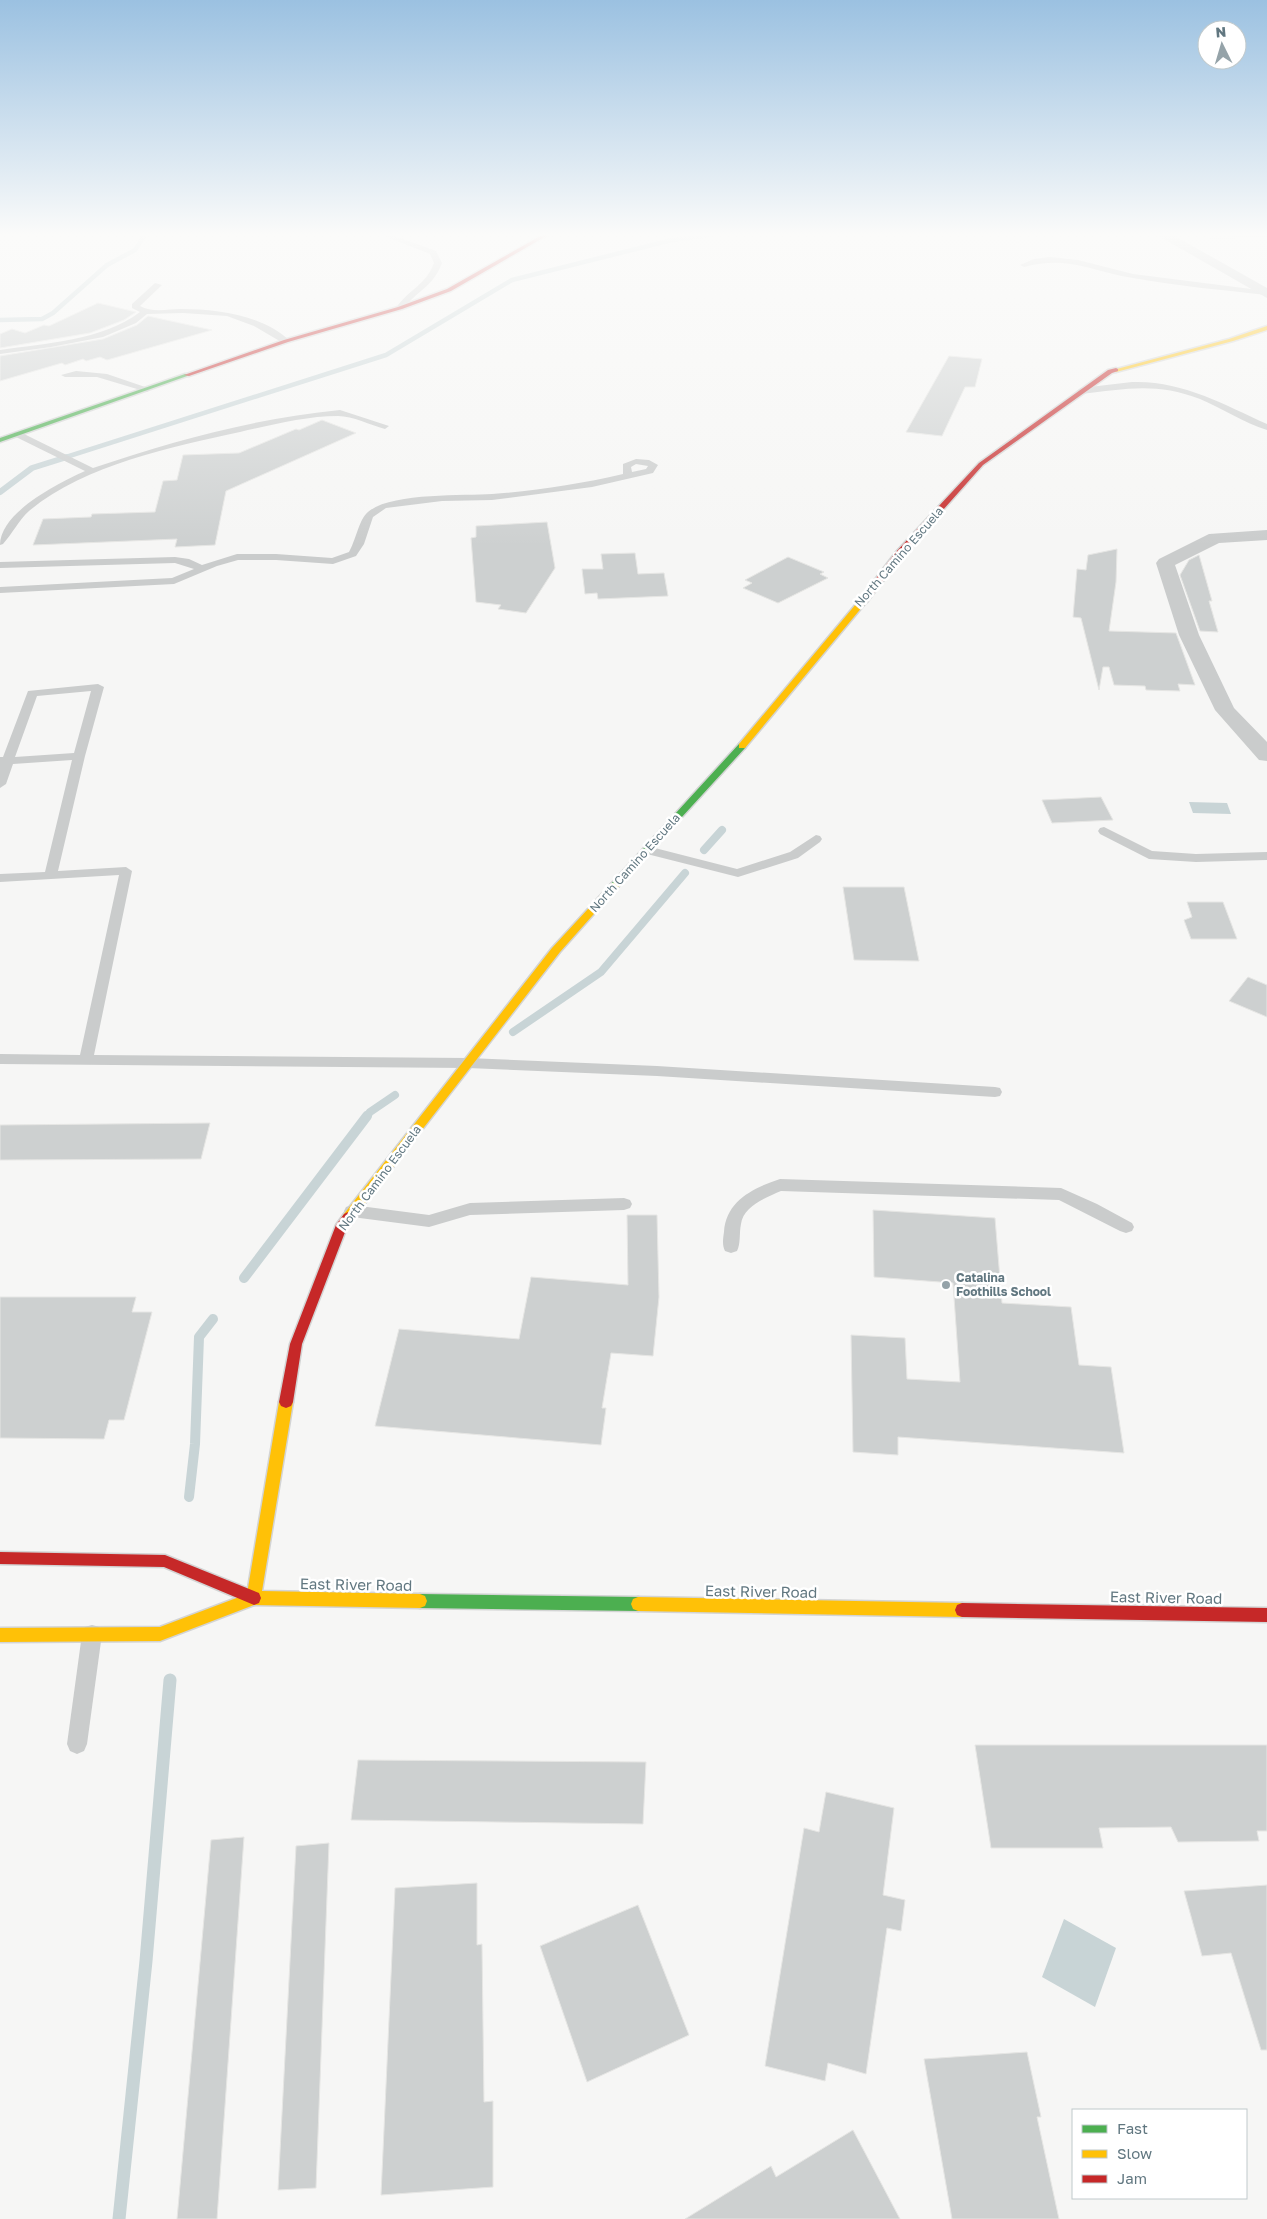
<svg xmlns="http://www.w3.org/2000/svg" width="1267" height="2219" viewBox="0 0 1267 2219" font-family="'Golos Text',sans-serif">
<rect width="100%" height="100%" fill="#f6f6f5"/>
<g fill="#c8d4d6">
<polygon points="1189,802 1227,803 1231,814 1193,813"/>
<polygon points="1064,1919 1116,1948 1095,2007 1042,1977"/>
</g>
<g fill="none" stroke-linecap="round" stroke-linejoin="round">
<g stroke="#c8d4d6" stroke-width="4.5">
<polyline points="0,320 42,319 53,313 107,265 135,250 145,235"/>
<polyline points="63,458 386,355 512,280 672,240 710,235"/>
</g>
<polyline stroke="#c8d4d6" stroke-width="6" points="0,492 32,468 67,457"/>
<g stroke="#c8d4d6" stroke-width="8">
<polyline points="704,850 722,830"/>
<polyline points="513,1032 601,972 685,873"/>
<polyline points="366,1117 370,1112 395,1095"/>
</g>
<g stroke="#c8d4d6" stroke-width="10">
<polyline points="244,1278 367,1116"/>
<polyline points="189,1497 195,1444 199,1337 213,1319"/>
</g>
<polyline stroke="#c8d4d6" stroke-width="13" points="119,2219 146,1961 170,1680"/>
</g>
<g fill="#cdd0d0" stroke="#e6e6e4">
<polygon points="98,303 136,312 124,320 90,333 0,348 0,334 12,329 25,333 44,325 49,326"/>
<polygon points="148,316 212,330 107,360 100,357 86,361 83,359 65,365 62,363 0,381 0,356 103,339 137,325"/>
<polygon points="949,356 982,359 975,387 965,387 942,436 906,432"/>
<polygon points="322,420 356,433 226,491 215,545 175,547 177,539 33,545 43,519 91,517 92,514 155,512 163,481 177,480 183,455 239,453 296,429 299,430"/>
<polygon points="547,522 555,568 526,613 498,609 501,605 476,602 471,538 476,537 476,526"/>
<polygon points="1117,549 1116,582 1109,631 1176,633 1195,685 1178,684 1180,691 1146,690 1145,686 1114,685 1109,667 1103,667 1099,690 1081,618 1073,617 1077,569 1086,570 1088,555"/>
<polygon points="635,553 638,574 664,573 668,596 598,599 597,593 585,594 582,569 603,569 601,554"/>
<polygon points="1199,555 1212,601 1209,601 1218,632 1200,631 1180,575 1189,560"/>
<polygon points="788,557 824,572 820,574 828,578 778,603 743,588 752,583 745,580"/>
<polygon points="1101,797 1113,820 1052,823 1042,800"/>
<polygon points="843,887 904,887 919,961 854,960"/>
<polygon points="1187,902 1223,902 1237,939 1191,939 1184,920 1192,917"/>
<polygon points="1248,977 1267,985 1267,1017 1229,1001"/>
<polygon points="210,1123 201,1159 0,1160 0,1125"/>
<polygon points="873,1210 995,1218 1002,1303 1071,1307 1079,1365 1111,1367 1124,1453 898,1437 898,1455 853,1452 851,1335 905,1338 907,1379 960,1382 953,1283 874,1277"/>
<polygon points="627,1215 657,1215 659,1297 653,1356 611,1353 602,1408 606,1408 601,1445 375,1426 399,1329 519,1339 531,1277 628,1285"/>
<polygon points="0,1297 136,1297 132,1312 152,1312 124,1420 109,1420 104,1439 0,1438"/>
<polygon points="975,1745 1267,1745 1267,1831 1257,1831 1259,1841 1178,1842 1171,1827 1099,1828 1103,1848 991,1848"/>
<polygon points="358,1760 646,1762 643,1824 351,1820"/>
<polygon points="826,1792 894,1808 883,1895 905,1900 901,1931 887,1928 866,2074 828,2063 825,2081 765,2066 804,1828 819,1832"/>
<polygon points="244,1837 217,2219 177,2219 211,1840"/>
<polygon points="329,1843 316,2188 278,2190 296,1846"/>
<polygon points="477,1883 477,1945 482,1944 484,2102 493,2101 493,2187 381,2195 395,1888"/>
<polygon points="1267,1885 1267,2050 1261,2050 1231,1953 1202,1956 1184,1891"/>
<polygon points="638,1905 689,2035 587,2082 540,1946"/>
<polygon points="1027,2052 1041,2117 1037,2117 1059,2219 952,2219 924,2059"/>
<polygon points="853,2130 900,2219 685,2219 771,2166 776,2177"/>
</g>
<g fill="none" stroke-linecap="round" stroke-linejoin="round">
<g stroke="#d3d4d4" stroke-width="3">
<g id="fast">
<polygon points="185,374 190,375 0,442 0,438"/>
<polygon points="742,743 746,746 745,748 617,888 611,888 609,886 611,884 739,744"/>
<polygon points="420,1594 638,1597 643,1599 645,1604 643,1609 638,1611 420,1608 415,1606 413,1601 415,1596"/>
</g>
</g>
<g stroke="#d3d4d4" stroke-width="3">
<g id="slow">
<polygon points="1267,326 1267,330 1233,341 1116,372 1113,370 1229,339"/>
<polygon points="861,598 868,600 745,748 739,748 739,744"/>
<polygon points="614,883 617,884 619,886 617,888 560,952 352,1220 344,1220 342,1217 344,1214 552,948 611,884"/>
<polygon points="286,1396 291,1398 293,1402 262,1591 420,1594 425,1596 427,1601 425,1606 420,1608 254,1605 160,1641 0,1642 0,1628 160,1627 247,1594 279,1402 281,1398"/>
<polygon points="638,1597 962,1603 967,1605 969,1610 967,1615 962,1617 638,1611 633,1609 631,1604 633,1599"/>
</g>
</g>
<g stroke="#d3d4d4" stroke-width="3">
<g id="jam">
<polygon points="542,235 548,235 451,291 402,309 288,342 189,376 184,375 284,340 398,307 447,289"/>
<polygon points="1116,368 1118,369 1118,371 1112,373 983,465 902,556 867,602 861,602 861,598 896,552 979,463 1108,370"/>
<polygon points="348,1212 352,1214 354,1217 347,1227 302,1344 293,1402 291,1406 286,1408 281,1406 279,1402 290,1344 336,1225 344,1214"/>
<polygon points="0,1552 165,1555 259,1593 261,1598 259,1603 254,1605 164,1567 0,1564"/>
<polygon points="962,1603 1267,1608 1267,1622 962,1617 957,1615 955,1610 957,1605"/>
</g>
</g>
<polyline stroke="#c7c8c9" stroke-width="2" stroke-dasharray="1 1" stroke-linecap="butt" points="1210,238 1267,236"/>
<g fill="#cacccc" fill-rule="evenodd">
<path d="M382,235H392L436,251L442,263C432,289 416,290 403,310L396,308C409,289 426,285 434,263L430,254Z"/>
<path d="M1050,257L1078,260L1133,274L1267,291V295C1222,290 1177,286 1133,278C1091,271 1068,255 1024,267L1020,265L1034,259Z"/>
<path d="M155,283L162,285L140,306C152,313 168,309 181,309C218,309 262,315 290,341L283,343L254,326L227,316L183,313L147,314L136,323L103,337L51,347L0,354V350C46,343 101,341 140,312L132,308V304Z"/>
<polygon points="76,371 107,374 151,389 147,392 97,377 65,377 61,375"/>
<path d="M1132,382C1181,380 1223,404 1267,424V430C1244,423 1222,408 1200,399C1156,382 1125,389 1081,394L1077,391L1081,388Z"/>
<path d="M340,410L389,426L385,429C370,425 353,416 338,416C306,416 271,425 240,432C172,447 84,465 29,511C19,520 12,534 3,544L0,545C0,512 59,483 85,471L14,436V432H20L93,468C173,441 256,418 340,410Z"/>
<path d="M636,459L649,460L658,465L653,473L592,487L492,500L442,501L386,508L373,517L364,544L356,556L333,564L276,560H238L217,566L174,584L0,593V587L172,578L194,569L175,563L0,568V562L175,557L189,559L202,565L237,554H276L332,558L349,552C355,542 359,521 366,514C386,492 462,496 492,494C535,491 580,484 623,474V464ZM636,464L648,466L646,469L632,472L631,467Z"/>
<path d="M98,684L104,687L85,756L58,871L126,867L132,871L94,1055L468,1058L657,1066L995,1087L1000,1088L1002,1092L1000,1096L995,1097L657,1076L468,1068L0,1064V1054L80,1055L119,875L0,882V874L45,872L72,760L13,764L6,784L0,788V757H3L28,691ZM91,691L74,753L15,757L37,696Z"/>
<polygon points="1104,827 1152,851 1196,854 1267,852 1267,860 1196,862 1149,859 1100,834 1098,831 1100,828"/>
<polygon points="816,835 820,836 822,839 820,842 798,858 738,877 643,853 641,850 647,846 737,869 790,852"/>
<path d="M780,1179L1061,1188L1097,1204L1132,1223L1134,1227L1132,1231L1126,1233L1120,1231L1059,1200L781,1191C767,1197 743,1206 741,1224C739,1233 741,1243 737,1251L731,1253L725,1251C722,1245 723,1239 724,1232C726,1201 753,1188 780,1179Z"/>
<polygon points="624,1198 630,1200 632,1204 630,1208 624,1210 470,1215 429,1227 352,1217 346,1215 344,1211 346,1207 352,1205 429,1215 470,1203"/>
<polygon points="92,1625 99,1627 102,1634 87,1744 84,1751 77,1754 70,1751 67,1744 82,1634 85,1627"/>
</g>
<g fill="#cacccc" fill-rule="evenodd">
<polygon points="1157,235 1173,235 1267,288 1267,298"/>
<polygon points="1267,530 1267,540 1219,543 1175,565 1199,635 1234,708 1267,742 1267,761 1259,760 1215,710 1179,635 1156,563 1159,559 1209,534"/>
</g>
<use href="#fast" fill="#4caf50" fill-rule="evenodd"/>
<use href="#slow" fill="#ffc107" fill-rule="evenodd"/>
<use href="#jam" fill="#c62828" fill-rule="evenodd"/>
</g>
<linearGradient id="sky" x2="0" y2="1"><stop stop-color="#9bc1e1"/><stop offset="0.43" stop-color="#fbfbfa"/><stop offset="1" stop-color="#fbfbfa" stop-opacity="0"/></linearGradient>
<rect width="1267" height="546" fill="url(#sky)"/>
<circle fill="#95a3a9" stroke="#fff" stroke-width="2" cx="946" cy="1285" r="5"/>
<g text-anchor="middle" stroke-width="5" stroke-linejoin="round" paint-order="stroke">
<g font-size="12" fill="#617780" stroke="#fff">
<text transform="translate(899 557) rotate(-49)" y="4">North Camino Escuela</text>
<text transform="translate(635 863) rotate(-48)" y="4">North Camino Escuela</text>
<text transform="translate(380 1178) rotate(-53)" y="4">North Camino Escuela</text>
</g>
<g font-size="12" font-weight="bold" fill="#617780" stroke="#fff" text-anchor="start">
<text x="956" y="1282">Catalina<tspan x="956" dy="14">Foothills School</tspan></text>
</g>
<g font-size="15" fill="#617780" stroke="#fff">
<text transform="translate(356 1585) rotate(1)" y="5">East River Road</text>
<text transform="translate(761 1592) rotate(1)" y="5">East River Road</text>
<text transform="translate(1166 1598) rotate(1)" y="5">East River Road</text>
</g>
</g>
<rect x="1072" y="2109" width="175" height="90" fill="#ffffff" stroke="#c0c9cc"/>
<rect x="1082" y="2125" width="25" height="8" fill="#4caf50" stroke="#c0c9cc"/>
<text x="1117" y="2134" font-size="15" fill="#617780">Fast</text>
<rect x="1082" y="2150" width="25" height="8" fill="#ffc107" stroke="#c0c9cc"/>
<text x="1117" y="2159" font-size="15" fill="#617780">Slow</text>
<rect x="1082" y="2175" width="25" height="8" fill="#c62828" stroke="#c0c9cc"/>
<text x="1117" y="2184" font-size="15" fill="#617780">Jam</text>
<g transform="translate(1222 45) rotate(355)"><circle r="24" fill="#ffffff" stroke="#c0c9cc"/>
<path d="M0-4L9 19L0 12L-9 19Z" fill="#95a3a9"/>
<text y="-8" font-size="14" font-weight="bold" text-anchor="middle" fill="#617780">N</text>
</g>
</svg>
